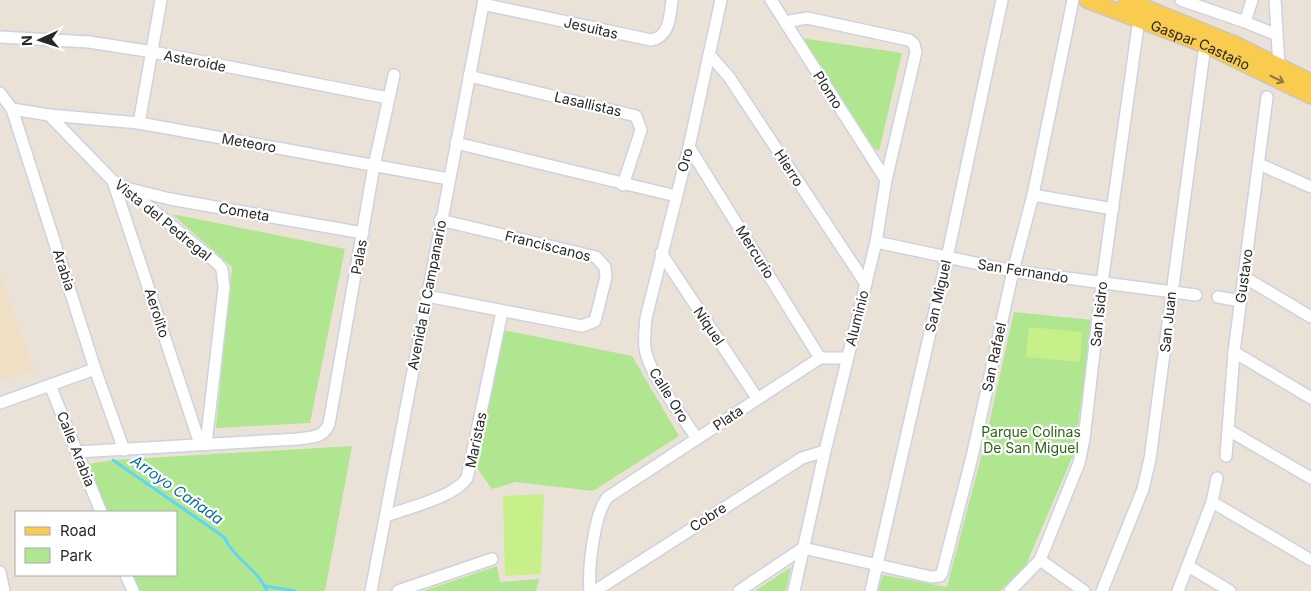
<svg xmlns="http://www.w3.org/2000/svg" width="1311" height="591" viewBox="0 0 1311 591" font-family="Inter,sans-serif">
<rect width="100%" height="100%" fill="#ebe2d7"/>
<polygon fill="#efe0c5" points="0,272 34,370 0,381"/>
<g fill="#b0e68f">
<polygon points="801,38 902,53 879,151 874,148"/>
<polygon points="172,214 345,249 310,423 216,428 232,267"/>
<polygon points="1014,312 1092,320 1074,453 1026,565 1000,591 878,591 883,575 947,587 985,442"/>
<polygon points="503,330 632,356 679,436 593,491 516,482 492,489 475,465"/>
<polygon points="352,446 325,591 135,591 129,575 176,575 176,512 103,512 83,465 113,460"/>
<polygon points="497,566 500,582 539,579 536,591 423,591"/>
<polygon points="791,567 786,591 755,591"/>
</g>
<g fill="#c7ef8a">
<polygon points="1029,327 1082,332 1080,362 1026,357"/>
<polygon points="544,494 541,574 505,576 503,496"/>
</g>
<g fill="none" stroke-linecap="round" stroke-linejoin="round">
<g stroke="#62d4f5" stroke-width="3">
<path d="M113,460L224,537C235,560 258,569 267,591"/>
<polyline points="265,586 295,591"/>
</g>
<g stroke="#cdd1e2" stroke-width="14">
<g id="minor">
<polyline points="771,0 886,180"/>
<polyline points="1181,0 1245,22"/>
<polyline points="1252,0 1245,22 1277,35"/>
<polyline points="1275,0 1279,66"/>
<path d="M483,4L651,40C670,37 670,15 672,0"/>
<polyline points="785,22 807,18 909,40 914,44 916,52 886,180 876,242 825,451 794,591"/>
<polyline points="0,37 89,42 153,52 388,98"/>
<polyline points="709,54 729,77 866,284"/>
<polyline points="469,76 636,116 641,130 623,185"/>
<polyline points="0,93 12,109 95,369 124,450"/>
<polyline points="12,109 49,115 113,181 126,188 217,263 222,269 224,288 206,444"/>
<polyline points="49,115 139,123 449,179"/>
<polyline points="139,123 161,0"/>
<polyline points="456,143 676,196"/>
<polyline points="689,147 820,358"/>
<polyline points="1259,164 1311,187"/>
<polyline points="113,181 200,444"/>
<polyline points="130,189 170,199 363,233"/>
<polyline points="1033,195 1113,209"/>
<polyline points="876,242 1013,271 1196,295"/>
<polyline points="661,253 757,398"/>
<polyline points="1244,277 1311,317"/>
<polyline points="427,296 582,326 595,321 606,277 605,267 596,257 440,220"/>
<polyline points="1218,297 1241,301"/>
<polyline points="1234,352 1311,398"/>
<polyline points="50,385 101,512"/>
<polyline points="0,403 95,369"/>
<polyline points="1230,431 1311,478"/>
<path d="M697,439C683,416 652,378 646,353C643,342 645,330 646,318L689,147L721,0"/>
<path d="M77,452L298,439C312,437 323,438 329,424L374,166L394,75"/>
<polyline points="1226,456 1234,352 1267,97"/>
<polyline points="1212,502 1311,560"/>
<path d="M386,516C407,508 455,497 467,478L502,312"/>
<polyline points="1040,560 1084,591"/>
<polyline points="1188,566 1230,591"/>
<polyline points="0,572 4,591"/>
<polyline points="126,575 133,591"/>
<polyline points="371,591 484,0"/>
<polyline points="398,591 492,559"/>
<path d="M590,591C588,570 594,512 608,497L820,358H847"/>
<polyline points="595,591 802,458 825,451"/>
<polyline points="739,591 803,548 931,577 940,576 942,573 972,457 1013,271 1033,195 1073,0"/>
<polyline points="871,591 947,258 1002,0"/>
<polyline points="1010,591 1040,560 1079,463 1084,439 1102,283 1139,19"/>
<polyline points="1102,591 1143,489 1150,459 1205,45"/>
<polyline points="1178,591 1212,502 1217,478"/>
</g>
</g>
<g stroke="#c7c7c7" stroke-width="18">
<g id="major">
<path id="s1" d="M1087,0L1205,45L1311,96"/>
<polyline points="1126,0 1237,45 1311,82"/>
</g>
</g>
<use href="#minor" stroke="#fff" stroke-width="11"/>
<use href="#major" stroke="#f9cb4f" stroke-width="15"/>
</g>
<defs><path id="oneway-shaft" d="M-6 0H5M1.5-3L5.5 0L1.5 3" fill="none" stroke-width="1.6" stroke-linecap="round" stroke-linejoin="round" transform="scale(1.25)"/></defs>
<use stroke="#90793b" href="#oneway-shaft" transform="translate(1277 79) rotate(26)"/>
<g text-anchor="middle" stroke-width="4.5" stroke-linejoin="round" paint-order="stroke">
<g font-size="14" fill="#272727" stroke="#fff">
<text transform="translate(591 28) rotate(13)" y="5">Jesuitas</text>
<text dy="5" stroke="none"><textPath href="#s1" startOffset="122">Gaspar Castaño</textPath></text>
<text transform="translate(195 61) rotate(11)" y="5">Asteroide</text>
<text transform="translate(828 90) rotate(57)" y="5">Plomo</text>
<text transform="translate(588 104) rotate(13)" y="5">Lasallistas</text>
<text transform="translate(249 143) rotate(10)" y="5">Meteoro</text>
<text transform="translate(685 160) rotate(-75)" y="5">Oro</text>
<text transform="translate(789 168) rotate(57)" y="5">Hierro</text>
<text transform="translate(244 212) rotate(10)" y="5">Cometa</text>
<text transform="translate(163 220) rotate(39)" y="5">Vista del Pedregal</text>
<text transform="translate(548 246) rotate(14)" y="5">Franciscanos</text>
<text transform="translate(755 252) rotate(58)" y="5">Mercurio</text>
<text transform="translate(359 257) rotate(-80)" y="5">Palas</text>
<text transform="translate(64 270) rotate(72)" y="5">Arabia</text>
<text transform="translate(1023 271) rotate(9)" y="5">San Fernando</text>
<text transform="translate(1244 276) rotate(-82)" y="5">Gustavo</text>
<text transform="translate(427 295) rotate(-79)" y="5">Avenida El Campanario</text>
<text transform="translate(938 296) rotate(-77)" y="5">San Miguel</text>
<text transform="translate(157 313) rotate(72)" y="5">Aerolito</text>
<text transform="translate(1099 314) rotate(-84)" y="5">San Isidro</text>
<text transform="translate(857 318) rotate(-76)" y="5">Aluminio</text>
<text transform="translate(1168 322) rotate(-84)" y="5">San Juan</text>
<text transform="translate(709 326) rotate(56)" y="5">Níquel</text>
<text transform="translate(994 357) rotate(-78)" y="5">San Rafael</text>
<text transform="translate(669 395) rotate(58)" y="5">Calle Oro</text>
<text transform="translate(728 418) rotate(-34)" y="5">Plata</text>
<text transform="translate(476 440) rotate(-78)" y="5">Maristas</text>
<text transform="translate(76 449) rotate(68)" y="5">Calle Arabia</text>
<text transform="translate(708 517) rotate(-33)" y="5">Cobre</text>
</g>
<g font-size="14" fill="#296715" stroke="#fff">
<text x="1031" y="437">Parque Colinas<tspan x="1031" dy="16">De San Miguel</tspan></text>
</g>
<g font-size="15" font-style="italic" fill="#056e9e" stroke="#fff">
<text transform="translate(177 490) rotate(35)" y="5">Arroyo Cañada</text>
</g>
</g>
<rect x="15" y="511" width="162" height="65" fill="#ffffff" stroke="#a9a9a9"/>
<rect x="25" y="527" width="25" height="8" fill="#f9cb4f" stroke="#a9a9a9"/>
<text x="60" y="536" font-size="15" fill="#272727">Road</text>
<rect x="25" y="548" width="25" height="15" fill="#b0e68f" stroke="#a9a9a9"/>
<text x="60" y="561" font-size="15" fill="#272727">Park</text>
<g transform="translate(40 40) rotate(267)" stroke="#ffffff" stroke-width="4" paint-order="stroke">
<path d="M0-4L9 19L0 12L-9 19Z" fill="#272727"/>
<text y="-8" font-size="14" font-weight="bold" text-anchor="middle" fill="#272727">N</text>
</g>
</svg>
